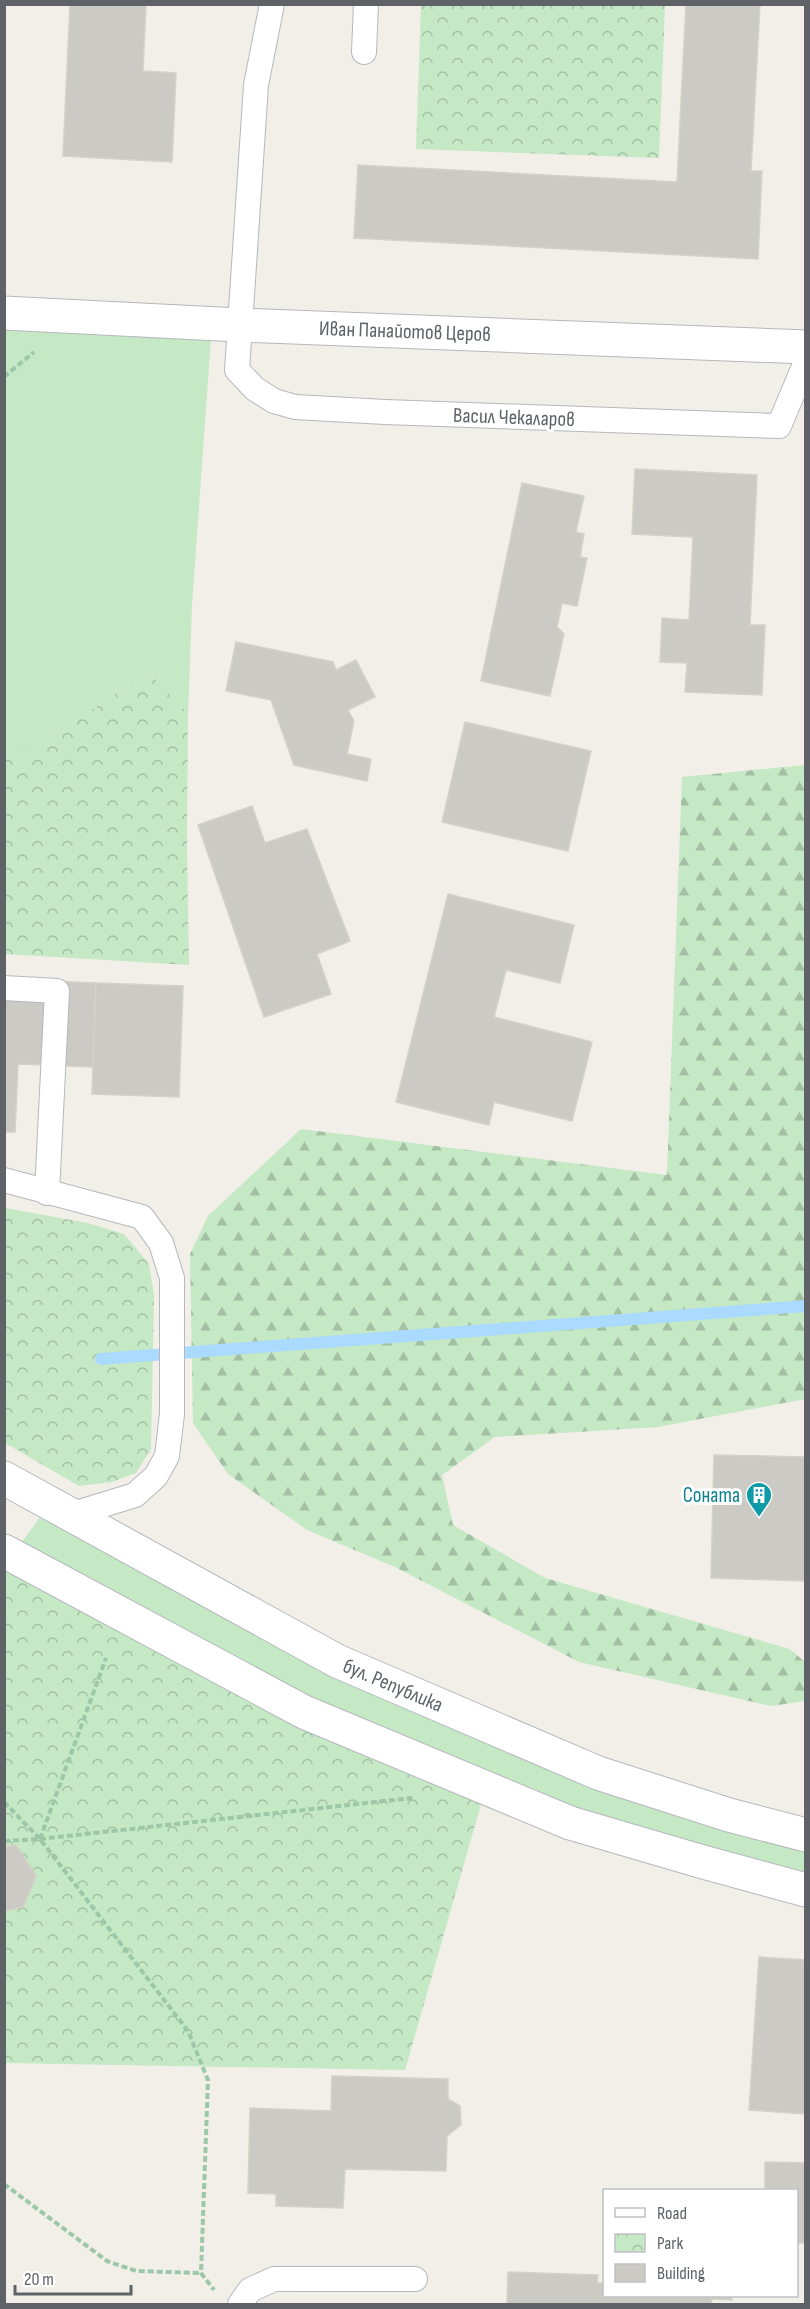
<svg xmlns="http://www.w3.org/2000/svg" width="810" height="2309" viewBox="0 0 810 2309" font-family="'Sofia Sans Condensed',sans-serif">
<defs>
<pattern id="forest-firs" width="22" height="20" patternUnits="userSpaceOnUse" patternTransform="scale(1.5)"><rect width="22" height="20" fill="#c5e8c5"/><path d="M5 1l3.5 6h-7zM16 11l3.5 6h-7z" fill="#a3c0a4"/></pattern>
<pattern id="park-crowns" width="20" height="18" patternUnits="userSpaceOnUse" patternTransform="scale(1.5)"><rect width="20" height="18" fill="#c5e8c5"/><path d="M2 6a3 3 0 1 1 6 0M12 15a3 3 0 1 1 6 0" fill="none" stroke="#a3c0a4"/></pattern>
</defs>
<rect width="100%" height="100%" fill="#f1efe8"/>
<g fill="#c5e8c5">
<polygon points="5,328 211,338 192,605 188,714 149,672 32,750 5,754"/>
<polygon points="50,1504 337,1661 805,1835 805,1890 570,1823 12,1555"/>
</g>
<polygon fill="url(#forest-firs)" points="805,765 805,1399 658,1427 495,1437 442,1475 453,1525 545,1578 790,1649 805,1662 805,1701 771,1706 579,1662 395,1567 307,1530 228,1474 193,1423 190,1254 208,1216 301,1129 667,1175 682,777"/>
<g fill="url(#park-crowns)">
<polygon points="421,5 665,5 659,158 416,149"/>
<polygon points="149,672 188,714 187,843 189,965 5,954 5,754 32,750"/>
<polygon points="5,1208 88,1223 124,1234 149,1264 154,1295 151,1449 136,1473 112,1482 79,1486 5,1443"/>
<polygon points="5,1566 486,1787 405,2070 5,2063"/>
</g>
<g fill="none" stroke-linecap="round" stroke-linejoin="round">
<polyline stroke="#aadaff" stroke-width="12" points="101,1359 806,1306"/>
</g>
<g fill="#cccac5" stroke="#d6d1c6" stroke-width="1.5">
<polygon points="70,4 146,4 143,71 176,73 172,162 63,156"/>
<polygon points="686,4 760,4 751,171 762,171 758,259 354,238 358,165 677,182"/>
<polygon points="635,469 757,475 750,625 765,625 762,695 685,692 687,663 660,662 662,618 689,620 693,537 632,534"/>
<polygon points="522,483 584,496 576,532 584,534 580,557 587,558 577,606 562,603 557,627 564,634 550,696 481,681"/>
<polygon points="236,642 333,662 336,670 356,660 375,697 348,710 354,721 347,754 371,759 367,781 294,765 271,700 226,691"/>
<polygon points="465,722 591,751 568,851 442,822"/>
<polygon points="252,806 265,843 307,829 350,941 317,954 331,994 264,1017 198,825"/>
<polygon points="448,894 574,925 560,983 506,970 494,1017 592,1042 572,1121 494,1102 489,1125 396,1102"/>
<polygon points="4,979 96,983 93,1067 18,1064 15,1132 4,1132"/>
<polygon points="96,983 183,986 179,1097 92,1094"/>
<polygon points="714,1455 806,1457 806,1581 711,1578"/>
<polygon points="16,1845 36,1876 23,1907 4,1911 4,1847"/>
<polygon points="759,1957 806,1960 806,2114 749,2110"/>
<polygon points="332,2076 448,2079 448,2099 460,2106 461,2125 447,2136 446,2171 345,2169 343,2208 276,2206 276,2194 248,2193 250,2108 331,2111"/>
<polygon points="765,2162 806,2163 806,2243 796,2243 796,2190 765,2190"/>
<polygon points="508,2272 598,2275 597,2283 604,2283 604,2296 732,2296 732,2300 712,2299 711,2304 507,2304"/>
</g>
<g fill="none" stroke-linecap="round" stroke-linejoin="round">
<g stroke="#b5b8bc" stroke-width="26">
<g id="service">
<polyline points="272,4 256,85 237,370 255,389 274,401 295,407 385,412 779,426 806,362"/>
<polyline points="364,52 366,4"/>
<polyline points="4,988 57,991 47,1193"/>
<polyline points="4,1180 142,1217 161,1243 172,1278 172,1414 167,1456 156,1476 135,1495 70,1515"/>
<polyline points="240,2304 250,2290 274,2279 415,2279"/>
</g>
</g>
<g stroke="#b5b8bc" stroke-width="35">
<polyline id="minor" points="4,313 239,325 806,347"/>
</g>
<g stroke="#b5b8bc" stroke-width="35">
<g id="tertiary">
<polyline points="4,1478 337,1661 598,1773 729,1815 806,1835"/>
<polyline points="4,1551 304,1712 570,1823 703,1862 806,1890"/>
</g>
</g>
<g stroke="#9cc7a9" stroke-width="4" stroke-dasharray="6 3" stroke-linecap="butt">
<polyline points="4,377 34,352"/>
<polyline points="4,1802 40,1839 188,2031 208,2080 201,2273 214,2290"/>
<polyline points="40,1839 106,1658"/>
<polyline points="4,1841 40,1839 412,1798"/>
<polyline points="4,2184 107,2261 136,2271 201,2273"/>
</g>
<use href="#service" stroke="#fff" stroke-width="24"/>
<use href="#minor" stroke="#fff" stroke-width="33"/>
<use href="#tertiary" stroke="#fff" stroke-width="33"/>
</g>
<defs>
<g id="building-pin" transform="scale(1.35)"><path d="M0 17L-7.5 6A9.5 9.5 0 1 1 7.5 6Z" fill="#0f9aa8" stroke="#fff"/><path d="M-4-6H4V6H1V3H-1V6H-4ZM-2.5-4.3h1.7v1.8h-1.7ZM.8-4.3h1.7v1.8H.8ZM-2.5-1h1.7V.8h-1.7ZM.8-1h1.7V.8H.8Z" fill="#fff"/></g>
</defs>
<g fill-rule="evenodd">
<use href="#building-pin" x="759" y="1495"/>
</g>
<g text-anchor="middle" stroke-width="6" stroke-linejoin="round" paint-order="stroke">
<g font-size="21" fill="#5f6368" stroke="#fff">
<text transform="translate(405 331) rotate(2)" y="7">Иван Панайотов Церов</text>
<text transform="translate(514 417) rotate(2)" y="7">Васил Чекаларов</text>
<text transform="translate(393 1685) rotate(23)" y="7">бул. Република</text>
</g>
<g font-size="21" fill="#0d838f" stroke="#fff" text-anchor="end">
<text x="740" y="1502">Соната</text>
</g>
</g>
<rect width="810" height="2309" fill="none" stroke="#5f6368" stroke-width="12"/>
<rect x="603" y="2189" width="195" height="108" fill="#ffffff" stroke="#bfc1c3" stroke-width="1.5"/>
<rect x="615" y="2208" width="30" height="9" fill="#ffffff" stroke="#bfc1c3" stroke-width="1.5"/>
<text x="657" y="2219" font-size="18" fill="#5f6368">Road</text>
<rect x="615" y="2234" width="30" height="18" fill="url(#park-crowns)" stroke="#bfc1c3" stroke-width="1.5"/>
<text x="657" y="2249" font-size="18" fill="#5f6368">Park</text>
<rect x="615" y="2264" width="30" height="18" fill="#cccac5" stroke="#bfc1c3" stroke-width="1.5"/>
<text x="657" y="2279" font-size="18" fill="#5f6368">Building</text>
<path d="M15 2285v9h116v-9" fill="none" stroke="#5f6368" stroke-width="3"/>
<text x="24" y="2285" font-size="18" fill="#5f6368" stroke="#ffffff" stroke-width="4.5" paint-order="stroke">20 m</text>
</svg>
